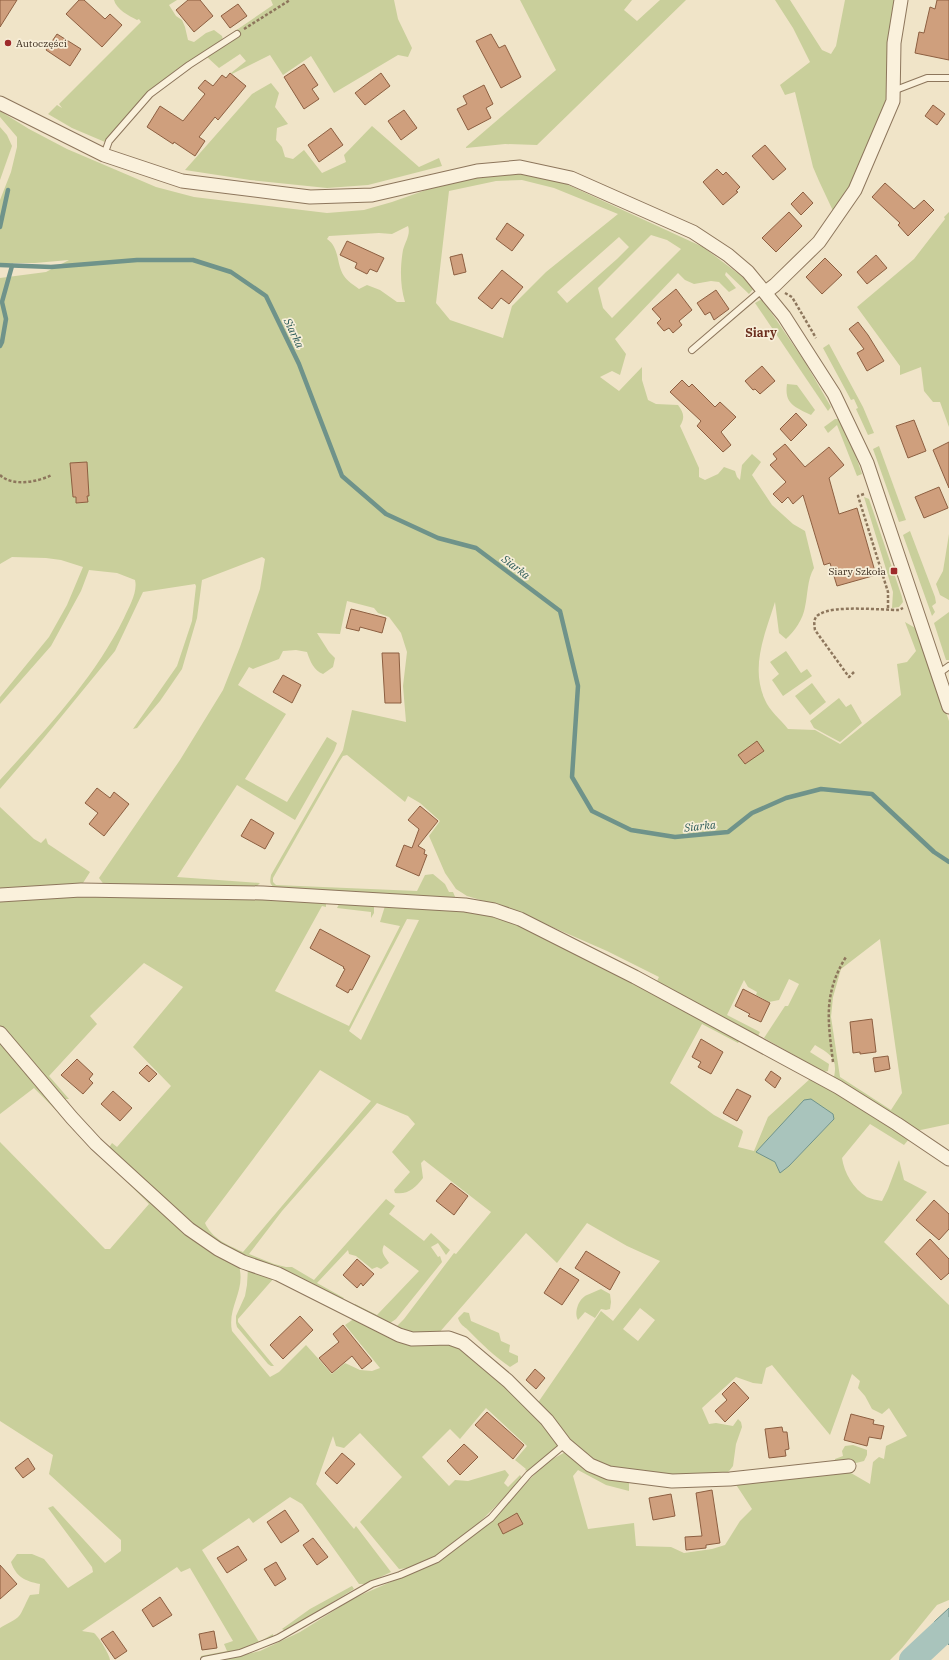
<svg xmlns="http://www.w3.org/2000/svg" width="949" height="1660" viewBox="0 0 949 1660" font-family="'IBM Plex Serif',serif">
<rect width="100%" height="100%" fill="#f0e4c8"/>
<g fill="#c9cf9b" fill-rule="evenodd">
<path d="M114,0H177L169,5L176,16L182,20L185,27L188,40L194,42L206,33L214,30L222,36L223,40L186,64L181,66L148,92L105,142L72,128L48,114L57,105L62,108L59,104L141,22L139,19L137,20C129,16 116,9 114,0Z"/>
<polygon points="271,0 394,0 398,19 412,48 408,57 398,55 334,93 311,56 283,75 270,55 232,74 231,73 246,61 240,54 219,68 207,57 238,36 235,31 273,5"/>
<polygon points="520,0 632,0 624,10 637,21 660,0 686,0 537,145 505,144 466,148 466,147 556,70"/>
<path d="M775,0H790L822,50L831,54L836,46L845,0H898C896,14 893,28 891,43C889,61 889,80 886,98C879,134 853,181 834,213L819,181L813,167L795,92L785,95L780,85L810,62L793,28Z"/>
<polygon points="271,83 279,93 275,107 288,124 277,128 276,140 282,147 285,157 293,159 304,150 322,173 346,162 344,155 372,126 419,167 439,158 442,166 368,185 327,188 250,180 185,170 252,94"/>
<path d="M0,111L29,129L67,149L156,187L194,197L327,213L364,210L392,202L443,184L492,174H529L551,177L703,247L748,281L754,288L749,294L726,272L725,275L736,288L729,292L719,282L711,281L694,284L685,280L678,273L615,339L626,354L620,375L612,371L600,377L619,391L642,367V380L648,400L656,404L678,405C684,413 685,418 680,426L699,468V477L705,480L718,474L724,467L735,471L737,477L740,480L742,465L752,454L761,462L752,475L772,505L793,524L805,531L814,568C807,580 808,594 805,607C803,619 795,631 786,639L779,633L775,602C765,634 750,667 765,700C769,710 781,720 788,729L815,730L840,744L901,695L897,664L907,662L916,651L905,622L917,629L949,721V1124L916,1131L834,1077C838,1058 830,1054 815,1045L810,1052L829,1064L828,1071L824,1072L764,1038L785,1006H788L799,984L789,979L779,1000L769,1002L756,995L757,992L748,987L744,980L727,1015L760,1032L758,1036L656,983L659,977L607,951L527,916L484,901L467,896L456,889L445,873L429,836L440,821L420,803L408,796L405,802L347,755L343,756L339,762L273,878V882L276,885L417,891L425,875L433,874L445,884L449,892H453L456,899L364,892L276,888C269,885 270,882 271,875L343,750L352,710L406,722L403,686L407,652L401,633L389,617L378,613L374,608L347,601L340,634L317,633L329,652L335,658L333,667L323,674C314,671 310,661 307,652L296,650L283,651L279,659L253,669L249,667L238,685L286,714L245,779L287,802L327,737L337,743L334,751L295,820L237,785L177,877L260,883L254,889L105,886L99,878L180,760L223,690L240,647L260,589L265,559L262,557L202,580L197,618L182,669L160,701L137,728L133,729L177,666L192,621L196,586L195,584L143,592L115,651L43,739L0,789V780C46,729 94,679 124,618C129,607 138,592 135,580L117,573L89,570L81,591L51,646L0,704V697L49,637L67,605L83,567L61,560L46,558L12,557L0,564V278L46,272L69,260L35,263H0V200L11,172L17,147V137L0,117ZM522,180L554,188L618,214L546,272L512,306L503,338L450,320L436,303L449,191L496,181ZM408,226C411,234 405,242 403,250C400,267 400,286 405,302H397L380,290L367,285L359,289C354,285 347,281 344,276C336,264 340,248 327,239L329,236L379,233L392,234ZM651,235L667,240L681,249L612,318L603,308L598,288ZM619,237L629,247L617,259L567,303L557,292ZM880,939L902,1093L891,1110L840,1077L831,1017L833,997L841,969Z"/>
<polygon points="0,127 7,135 12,146 0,180"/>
<polygon points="949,212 949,427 940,402 933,402 924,391 921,367 900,375 900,366 857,307 914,259 945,219 944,217"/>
<polygon points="762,299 805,362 831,407 828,411 755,303"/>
<polygon points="829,344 863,407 874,433 868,435 856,409 858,408 854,399 851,400 823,348"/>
<path d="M787,384L797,385L815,410L811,415C795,407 784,404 787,384Z"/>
<polygon points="835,419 840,419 846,427 862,474 857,476 837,425 828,433 824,427"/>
<polygon points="879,446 906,520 899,522 873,449"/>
<polygon points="864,497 869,499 902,597 903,602 899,607 892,608 893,592"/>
<polygon points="910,531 935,597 936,603 932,606 935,612 932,616 903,535"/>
<polygon points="949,534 949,600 940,595 936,584 943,571"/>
<polygon points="949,612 949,660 946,660 934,623"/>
<polygon points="786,651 801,673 807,669 812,676 783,696 772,680 779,674 770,662"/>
<polygon points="812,683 826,702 810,715 795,696"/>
<polygon points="839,698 846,707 851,704 862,723 840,742 814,728 810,721"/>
<polygon points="0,807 34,839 41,843 46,838 48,844 90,872 83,883 76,886 0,889"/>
<path d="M79,897L259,898L326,900V907L322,906L275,991L349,1026L400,926L380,922L385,906L471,910L498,917L521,925L555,942L741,1039L738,1043L702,1024L670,1083L714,1115L742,1130L743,1132L738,1147L754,1151L768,1117L811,1078L846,1098L909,1139L904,1145L870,1124L842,1158C844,1172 853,1189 867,1197C871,1199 877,1200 882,1201L888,1189L899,1160L904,1180L927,1192L884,1242L949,1305V1600L937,1605L932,1611L902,1648L890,1660H220L260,1651L300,1632L354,1598L443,1559L490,1522L532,1477L549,1461L569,1450L589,1466L662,1485L629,1483V1491L606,1485L578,1470L573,1476L588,1529L634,1523L636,1546L671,1547L684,1553L712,1549L725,1545L740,1521L752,1509L733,1480L850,1469L851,1473L870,1484L873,1462L879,1457L884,1459L886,1446L907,1436L889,1408L882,1414L872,1409L865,1396L858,1388L860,1381L852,1374L830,1435L772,1365L766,1368L762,1384L753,1383L736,1377L702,1408L709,1424L716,1423L733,1426L738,1419L741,1422L742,1427L736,1444L733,1466L726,1475C692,1476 617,1480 589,1459C569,1445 553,1422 537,1404L601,1311L613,1321L660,1261L627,1246L587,1223L557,1263L526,1233L438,1334L423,1335L394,1329L404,1319L454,1253L456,1254L491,1212L424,1160L421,1163L423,1178C415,1188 408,1195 395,1193L394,1190L410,1172L392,1152L415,1124L408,1116L377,1103L282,1211L249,1254L274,1264L286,1267H292L314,1280L386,1199L395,1206L389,1214L424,1241L431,1233L450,1250L446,1255L438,1243L431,1247L438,1257L440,1256L442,1262L396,1319L387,1325L354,1309L355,1304L377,1315L419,1271L384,1245C380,1253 385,1256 389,1263L381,1269L377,1267L372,1269L356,1256L349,1254L348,1250L317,1283L344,1298L340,1301L232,1251L196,1228L108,1149L112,1143L117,1147L171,1086L133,1047L183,987L144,963L90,1016L97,1024L49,1076L69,1099H61L0,1027V900ZM407,919L419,920L361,1040L349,1031ZM320,1070L371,1101L243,1252C228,1245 212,1239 205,1223ZM834,1119L789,1166L780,1172L775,1162ZM640,1308L655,1320L638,1341L623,1329Z"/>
<polygon points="339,904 374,905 374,913 371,918 371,912 337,908"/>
<path d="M0,1038L56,1104L239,1266C246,1291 227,1307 232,1331L270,1377L279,1372L306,1345L332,1374L345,1363L360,1370L372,1371L380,1368L345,1325L355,1318L395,1336L459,1345L503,1380L559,1443L557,1447L528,1471L525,1470L526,1469L515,1460L527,1446L486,1408L460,1439L450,1429L422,1457L449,1486L455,1480L468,1481L505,1470L509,1475L504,1483L508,1487L520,1475L522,1478C495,1508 441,1567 399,1569L360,1522L402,1477L360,1433L344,1448L336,1446L333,1436L316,1484L354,1529L356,1526L391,1572L366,1584H359L302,1504L290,1497L253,1523L249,1518L202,1550L259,1642L273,1634V1638L244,1650L201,1659V1656L227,1651L224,1644L233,1641L190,1568L181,1572L177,1567L82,1631C85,1632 91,1632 94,1633C98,1636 110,1655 110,1660H0V1628C6,1624 16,1620 19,1616C22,1613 27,1600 30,1595L39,1594L40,1584C25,1581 16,1577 11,1562L17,1554H32L44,1559L68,1588L93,1572L92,1567L48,1508L53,1506L105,1563L121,1551V1540L49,1474L53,1455L0,1421V1142L105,1249H110L149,1204L34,1088L0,1114Z"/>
<polygon points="248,1268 274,1278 238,1319 238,1322 274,1366 271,1366 268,1364 237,1327 236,1323 236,1316 245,1296 247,1285"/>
<path d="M601,1289L610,1294L611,1302L610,1309L606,1310L601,1309L595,1318L585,1312L578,1320C574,1313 578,1299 587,1295C592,1293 596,1291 601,1289Z"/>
<path d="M464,1312L469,1313L471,1321L499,1333L501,1341L510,1345L509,1352L518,1356V1362L510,1367C494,1356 482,1344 468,1330C464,1326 460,1325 458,1318Z"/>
<polygon points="853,1445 867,1450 867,1455 864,1461 852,1464 835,1465 835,1459 843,1456 842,1451 845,1446"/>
<polygon points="352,1586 354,1589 286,1631 282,1629 310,1609"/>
</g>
<g fill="#a9c4bc" stroke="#6f938a">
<polygon points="811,1099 833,1114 834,1119 789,1166 780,1173 775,1162 756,1152 804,1100"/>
<polygon points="949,1608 949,1645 934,1622"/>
</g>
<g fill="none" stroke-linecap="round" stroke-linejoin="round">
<g stroke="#6f938a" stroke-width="4.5">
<polyline points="0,227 8,190"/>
<polyline points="0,265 51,267 137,260 193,260 231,272 266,296 299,364 342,476 386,514 438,538 476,548 560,611 578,686 572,777 592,811 631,830 675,837 728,832 752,813 786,798 821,789 872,794 934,852 949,862"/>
<polyline points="0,346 2,342 6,319 2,302 12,266"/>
</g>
<polyline stroke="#a9c4bc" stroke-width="26" points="912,1660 942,1632 949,1630"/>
</g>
<g fill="#cf9f7d" stroke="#8d5f41">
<polygon points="0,0 17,0 0,27"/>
<polygon points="79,0 84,0 105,19 110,14 122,25 102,47 66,14"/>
<polygon points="188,0 200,0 213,16 194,32 176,10"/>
<polygon points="937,0 949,0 949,60 915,53 919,32 924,33 930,7 935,9"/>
<polygon points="238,4 247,16 230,28 221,16"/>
<polygon points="57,34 81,49 70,66 46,50"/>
<polygon points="491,34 499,48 505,45 521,77 501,88 476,41"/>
<polygon points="304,64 318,85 312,89 319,99 304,109 284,77"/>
<polygon points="230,73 246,86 218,120 215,117 199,137 205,141 195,156 174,142 173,144 147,127 160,106 183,121 205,94 198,88 205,80 213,86 222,75 226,78"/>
<polygon points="381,73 390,86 365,105 355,93"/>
<polygon points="484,85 493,104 486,108 491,118 468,130 457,109 467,104 463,96"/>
<polygon points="933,105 945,114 937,125 925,116"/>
<polygon points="404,110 417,128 401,140 388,121"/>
<polygon points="331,128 343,145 319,162 308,145"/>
<polygon points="765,145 786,169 773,180 752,156"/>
<polygon points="717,169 723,175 726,172 740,187 736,191 738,192 723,205 703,182"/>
<polygon points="885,183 914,209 924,200 934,210 908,236 898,225 900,223 872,197"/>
<polygon points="803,192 813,203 801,215 791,204"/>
<polygon points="789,212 802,226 776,252 762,238"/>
<polygon points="507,223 524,235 512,251 496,239"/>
<polygon points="347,241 384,258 377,272 370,269 367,274 355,268 357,263 340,255"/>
<polygon points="462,254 466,272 454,275 450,257"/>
<polygon points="876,255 887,268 867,284 857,272"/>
<polygon points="825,258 842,275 822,294 806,277"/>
<polygon points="502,270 523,287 509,304 501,298 492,309 478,298"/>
<polygon points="676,289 692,310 679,321 682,325 673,333 669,328 664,331 657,323 661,319 652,309"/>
<polygon points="716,290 729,309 714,320 710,312 705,315 697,303"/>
<polygon points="858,322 868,335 884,361 867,371 857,353 864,349 849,329"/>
<polygon points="762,366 775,381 760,394 755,389 753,390 745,381"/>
<polygon points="682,380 689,387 692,384 715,407 720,402 736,417 721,432 731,445 723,452 697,426 701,421 670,392"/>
<polygon points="796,413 807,425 791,441 780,429"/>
<polygon points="914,420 926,451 908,458 896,426"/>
<polygon points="949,442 949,488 933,450"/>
<polygon points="785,444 805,467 829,447 844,465 829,478 839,514 857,508 876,575 837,586 830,563 824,565 803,495 793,504 788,497 782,503 773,494 786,482 770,465 777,459 773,454"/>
<polygon points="87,462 89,496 87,496 88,502 76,503 76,497 73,497 70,463"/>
<polygon points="939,487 948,508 924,518 915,497"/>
<polygon points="351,609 386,618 382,633 360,627 359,631 346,628"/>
<polygon points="382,653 399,653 401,703 385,703"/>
<polygon points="283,675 301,685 292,703 273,692"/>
<polygon points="757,741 764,751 745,764 738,755"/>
<polygon points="97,788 110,798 114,792 129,804 104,836 89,824 98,813 85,803"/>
<polygon points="420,806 438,821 418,846 425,850 424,854 427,855 419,876 396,866 404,845 412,848 419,829 408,820"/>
<polygon points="251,819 274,833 265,849 241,836"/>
<polygon points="320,929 370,956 352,990 350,989 348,993 336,986 345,969 343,968 344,967 310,948"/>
<polygon points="743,989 770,1003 761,1022 748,1016 750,1014 735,1006"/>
<polygon points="872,1019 876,1052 860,1054 860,1052 853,1053 850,1022"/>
<polygon points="701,1039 723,1052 711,1074 698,1067 701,1062 692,1057"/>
<polygon points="888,1056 890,1069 875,1072 873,1058"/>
<polygon points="77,1059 93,1074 89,1079 93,1083 83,1094 61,1075"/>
<polygon points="147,1065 157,1074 149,1082 139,1073"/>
<polygon points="771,1071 781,1078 775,1088 765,1080"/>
<polygon points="737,1089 751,1096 737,1121 723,1113"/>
<polygon points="113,1091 132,1108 120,1121 101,1104"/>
<polygon points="451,1183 468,1196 454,1215 436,1201"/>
<polygon points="934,1200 949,1214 949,1229 939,1240 916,1220"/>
<polygon points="930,1239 949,1259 949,1273 941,1280 916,1254"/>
<polygon points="586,1251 620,1272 610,1290 575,1268"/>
<polygon points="357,1259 374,1274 363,1286 361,1283 357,1288 343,1275"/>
<polygon points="560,1268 579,1280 562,1305 544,1293"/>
<polygon points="300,1316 313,1330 283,1359 270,1345"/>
<polygon points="343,1325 372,1361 362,1369 352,1356 332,1373 319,1358 339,1342 333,1334"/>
<polygon points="535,1369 545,1378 536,1389 526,1380"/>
<polygon points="734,1382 749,1398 725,1422 715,1411 727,1400 722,1394"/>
<polygon points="487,1412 524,1445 513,1459 475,1425"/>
<polygon points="851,1414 874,1420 873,1424 884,1426 881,1439 869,1437 867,1446 844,1440"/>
<polygon points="782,1427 783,1432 787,1432 789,1449 785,1450 786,1456 769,1458 765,1429"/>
<polygon points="464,1444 478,1457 460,1475 447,1461"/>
<polygon points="342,1453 355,1464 337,1484 325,1473"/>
<polygon points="28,1458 35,1469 23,1478 15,1468"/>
<polygon points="712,1490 720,1543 706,1545 706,1548 686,1550 685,1537 702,1536 696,1493"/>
<polygon points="671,1494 675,1516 653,1520 649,1498"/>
<polygon points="285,1510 299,1531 281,1543 267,1522"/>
<polygon points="517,1513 523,1524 503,1534 498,1524"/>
<polygon points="313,1538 328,1557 317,1565 303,1545"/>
<polygon points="238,1546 247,1560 227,1573 217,1558"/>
<polygon points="276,1562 286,1579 275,1586 264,1569"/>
<polygon points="0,1565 17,1584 0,1599"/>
<polygon points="160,1597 172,1615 153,1627 142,1610"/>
<polygon points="113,1631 127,1651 115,1659 101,1639"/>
<polygon points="214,1631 217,1648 202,1650 199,1634"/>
</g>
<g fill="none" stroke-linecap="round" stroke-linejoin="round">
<g stroke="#8d765c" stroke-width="8">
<g id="service">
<polyline points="893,91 927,78 949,78"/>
<polyline points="104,155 109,141 150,94 189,65 237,34"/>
<polyline points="692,350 763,289"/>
<polyline points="938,674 949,666"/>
<polyline points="204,1660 240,1653 278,1638 372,1584 400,1575 437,1559 491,1518 529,1474 565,1444"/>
</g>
</g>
<g stroke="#8d765c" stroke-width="15">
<g id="minor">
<polyline points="0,103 104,155 182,181 310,197 372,195 477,171 520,167 571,178 693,232 728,255 748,272 784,316 834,394 867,463 949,707"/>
<polyline points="766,292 775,285 819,242 855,190 893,101 894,43 901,0"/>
<polyline points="0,895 81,890 263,893 465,905 494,910 520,919 635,977 838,1087 897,1124 949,1159"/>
<polyline points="0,1033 72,1118 96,1144 189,1229 218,1249 243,1262 278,1274 399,1335 412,1339 449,1338 463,1343 508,1381 547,1420 565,1444 590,1465 609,1473 672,1481 730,1479 849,1466"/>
</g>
</g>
<g stroke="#8d765c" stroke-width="2.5" stroke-dasharray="3 2" stroke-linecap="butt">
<polyline points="244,29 290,0"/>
<polyline points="785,293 792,297 816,338"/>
<path d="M0,475C13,487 37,482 52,475"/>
<polyline points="864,494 858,496 888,592 888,610"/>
<path d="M854,672L849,677L815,630C814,624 813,617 820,614C834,605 881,610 899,610L903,608"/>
<path d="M833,1062C828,1021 823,994 846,957"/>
</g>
<use href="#service" stroke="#faf1dc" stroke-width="6"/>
<use href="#minor" stroke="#faf1dc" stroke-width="13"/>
</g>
<g fill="#9e2a2b" stroke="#f7eed8" stroke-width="1.5">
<circle cx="8" cy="43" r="4"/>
<rect x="890" y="567" width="8" height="8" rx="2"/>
</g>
<g text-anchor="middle" stroke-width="3.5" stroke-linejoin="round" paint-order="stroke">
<g font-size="10" fill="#3d2e20" stroke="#f7eed8" text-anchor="start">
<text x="16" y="47">Autoczęści</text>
<text x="886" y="575" text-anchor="end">Siary Szkoła</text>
</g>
<g font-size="11" font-style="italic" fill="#2f5d5a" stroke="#f7eed8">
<text transform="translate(294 333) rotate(64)" y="4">Siarka</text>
<text transform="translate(516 567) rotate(37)" y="4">Siarka</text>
<text transform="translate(700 826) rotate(-6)" y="4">Siarka</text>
</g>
<g font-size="12" font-weight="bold" fill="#6b2e1e" stroke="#f7eed8">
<text x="761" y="337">Siary</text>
</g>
</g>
</svg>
